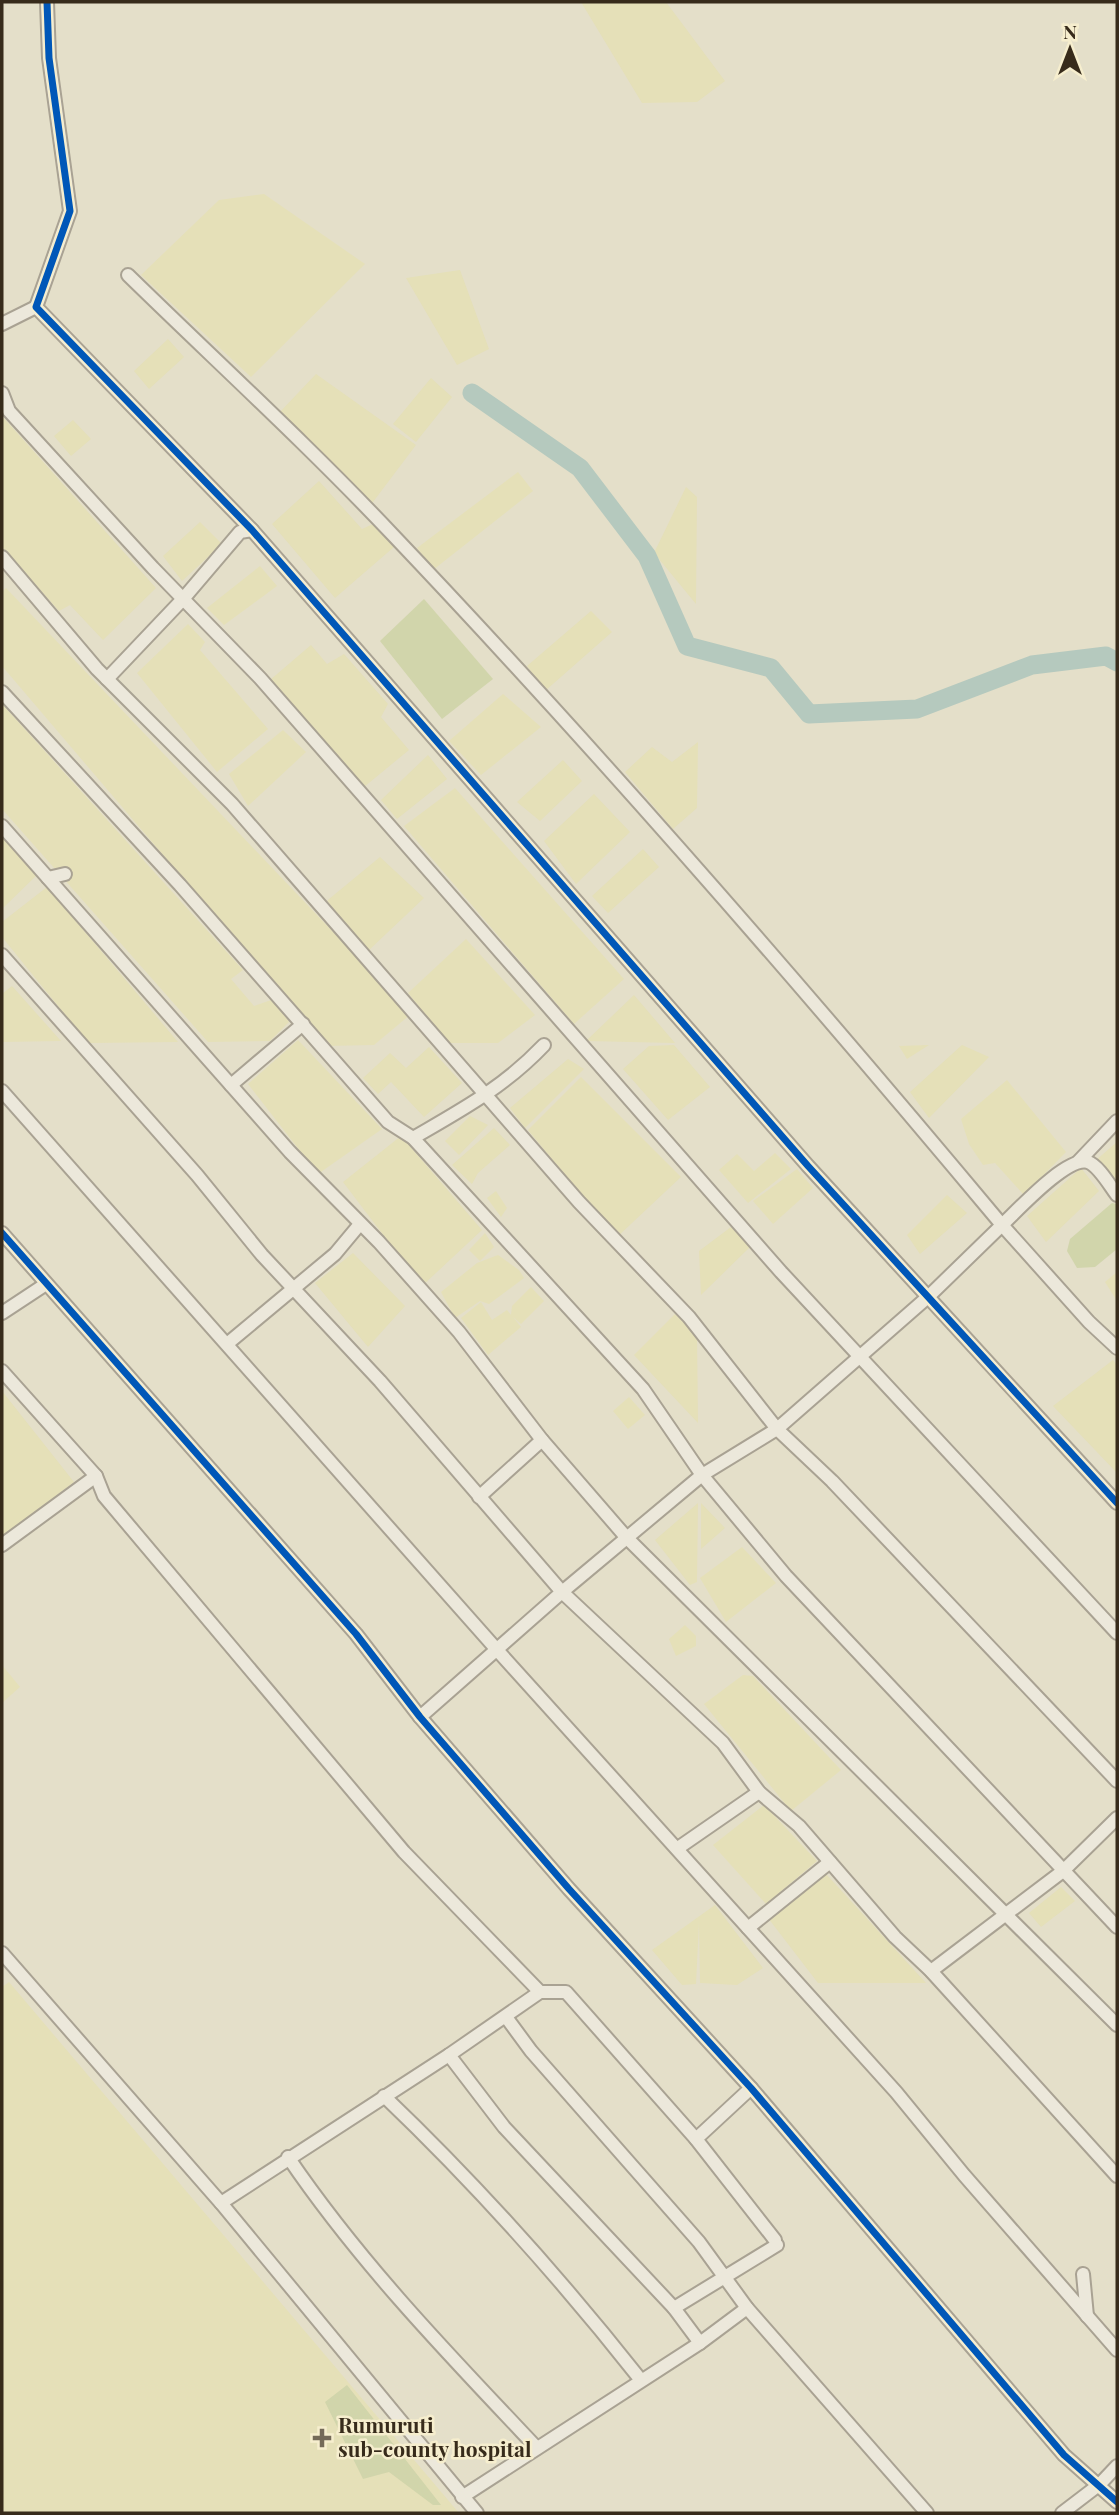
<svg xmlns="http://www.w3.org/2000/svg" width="1119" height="2515" viewBox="0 0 1119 2515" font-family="'Playfair Display',serif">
<rect width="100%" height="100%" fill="#e4dfc9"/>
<g fill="#e5e0b8">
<polygon points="581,2 666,2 725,81 697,102 642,103"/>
<polygon points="264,194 365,264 251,377 141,275 219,200"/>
<polygon points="460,270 489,349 457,365 406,278"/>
<polygon points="168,339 184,357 149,389 134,371"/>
<polygon points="316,374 416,445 370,506 279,413"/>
<polygon points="431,378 452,397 416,442 393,424"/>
<polygon points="2,416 156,588 103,640 70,605 59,611 2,547"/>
<polygon points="73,420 91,439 71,456 54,436"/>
<polygon points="518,472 533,491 433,570 417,548"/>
<polygon points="319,481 362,529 375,523 394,547 335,598 272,524"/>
<polygon points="686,487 697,497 696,604 654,553"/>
<polygon points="200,522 222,544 182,581 163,556"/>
<polygon points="260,566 277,586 224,625 207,608"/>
<polygon points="6,588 411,1014 374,1045 326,1046 2,666 2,592"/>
<polygon points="591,611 612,632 545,691 527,666"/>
<polygon points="188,624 205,642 200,650 268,729 217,772 137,673"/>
<polygon points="311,645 327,664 344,654 388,704 381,717 409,750 364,787 270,680"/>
<polygon points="503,694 541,727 481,775 449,741"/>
<polygon points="2,704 243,970 231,979 254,1006 274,999 289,1022 270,1041 208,1042 2,809"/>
<polygon points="283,730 306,752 248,806 229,774"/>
<polygon points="698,742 697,808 673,829 625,772 652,747 672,762"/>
<polygon points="428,755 447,779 397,819 381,800"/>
<polygon points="563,760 582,781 540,821 517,802"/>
<polygon points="455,788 624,979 574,1024 404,826"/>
<polygon points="594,794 630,832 576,884 544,841"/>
<polygon points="2,835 39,873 2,909"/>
<polygon points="643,849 659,867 608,913 592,896"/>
<polygon points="380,857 424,898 368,951 323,904"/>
<polygon points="47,887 178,1042 88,1043 2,937 2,922"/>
<polygon points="466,939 535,1015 498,1043 448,1043 408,993"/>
<polygon points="12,986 61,1041 2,1042 2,994"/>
<polygon points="634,995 675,1043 586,1041"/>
<polygon points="298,1040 382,1129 318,1174 248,1084"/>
<polygon points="674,1045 710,1087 668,1120 623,1069 649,1046"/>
<polygon points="929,1045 907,1059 899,1046"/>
<polygon points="962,1045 989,1057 929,1118 910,1092"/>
<polygon points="429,1047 462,1083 424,1117 391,1082 378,1094 363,1078 390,1053 406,1068"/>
<polygon points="568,1059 584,1069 525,1128 510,1108"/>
<polygon points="581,1077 681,1177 616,1238 528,1130"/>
<polygon points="1007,1080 1066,1152 1024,1195 995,1163 983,1165 969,1144 961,1119"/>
<polygon points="470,1116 488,1125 459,1155 445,1141"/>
<polygon points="494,1128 510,1145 478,1173 472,1184 452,1165"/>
<polygon points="401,1136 482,1230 422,1286 343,1182"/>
<polygon points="1117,1142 1117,1188 1095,1161"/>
<polygon points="775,1153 791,1169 748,1203 719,1170 737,1154 754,1171"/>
<polygon points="1081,1168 1099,1191 1046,1242 1027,1216"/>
<polygon points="797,1169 813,1188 773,1224 753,1201"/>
<polygon points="496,1191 507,1208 501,1217 487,1198"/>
<polygon points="947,1195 967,1213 920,1254 907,1235"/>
<polygon points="731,1227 750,1247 701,1295 699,1251"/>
<polygon points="485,1233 494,1247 480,1261 469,1250"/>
<polygon points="353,1253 405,1306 368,1347 315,1283"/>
<polygon points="498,1255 519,1270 524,1278 489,1304 480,1301 455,1318 441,1292 477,1263"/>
<polygon points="1117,1272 1117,1301 1105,1282"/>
<polygon points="531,1287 544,1301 521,1324 513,1317 521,1327 488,1355 461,1318 481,1302 492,1320 507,1310 511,1315 512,1306"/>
<polygon points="675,1314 697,1335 698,1423 634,1355"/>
<polygon points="1113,1360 1117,1365 1117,1473 1053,1406"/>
<polygon points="2,1391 74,1482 2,1538"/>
<polygon points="629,1397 645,1415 628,1429 613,1411"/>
<polygon points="698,1503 697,1582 690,1585 655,1540"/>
<polygon points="701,1503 725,1528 701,1549"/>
<polygon points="742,1547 776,1583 726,1622 700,1578"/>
<polygon points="685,1625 696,1636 696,1646 676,1656 669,1639"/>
<polygon points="2,1665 20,1687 2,1703"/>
<polygon points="743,1675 753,1676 841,1770 791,1811 704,1704"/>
<polygon points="764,1805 817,1861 766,1904 713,1845"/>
<polygon points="826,1874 926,1983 818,1983 768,1918"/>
<polygon points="1061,1887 1075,1901 1041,1927 1029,1913"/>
<polygon points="715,1905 763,1968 737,1985 700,1983 699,1922 696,1984 682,1985 652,1950"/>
<polygon points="9,1982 459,2513 2,2513 2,1987"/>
</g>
<g fill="#d1d5ab">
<polygon points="424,599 493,679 442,719 380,641"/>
<polygon points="1112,1203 1117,1204 1117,1249 1095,1267 1077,1268 1067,1251 1070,1239"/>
<polygon points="347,2385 441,2505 433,2505 389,2472 363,2479 325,2402"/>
</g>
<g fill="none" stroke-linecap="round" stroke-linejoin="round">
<polyline stroke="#b5c9be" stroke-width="19" points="472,393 580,468 647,556 687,646 771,668 809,714 917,709 1032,665 1106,656 1117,662"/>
<g stroke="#a9a293" stroke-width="16">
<g id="minor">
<polyline points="47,2 49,58 70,211 36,307 252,530 808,1166 1117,1503"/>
<path d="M128,275C216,361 307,444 392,534C603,756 805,989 1002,1225C1018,1210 1067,1156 1088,1162C1099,1166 1110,1186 1117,1195"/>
<polyline points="2,324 36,307"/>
<polyline points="2,393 9,411 153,568 260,678 781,1272 1117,1633"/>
<polyline points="2,557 97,669 232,804 579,1202 689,1317 777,1429 832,1481 1117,1781"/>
<polyline points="107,679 183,599 240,532 252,530"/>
<polyline points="2,692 180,885 388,1122 413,1138 643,1389 702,1475 786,1576 1117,1927"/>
<polyline points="2,826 290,1152 379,1242 459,1332 542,1440 626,1537 1117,2025"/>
<polyline points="48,878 65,874"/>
<polyline points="2,955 197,1175 262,1255 380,1381 562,1592 723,1743 759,1792 799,1826 895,1937 931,1971 1117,2176"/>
<polyline points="231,1085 303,1024"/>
<polyline points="2,1091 498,1651 896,2092 964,2175 1117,2350"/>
<path d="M413,1138C463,1109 504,1087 544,1045"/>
<polyline points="1078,1162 1117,1121"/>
<polyline points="2,1233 356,1634 420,1717 569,1889 751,2088 1064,2455 1117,2502"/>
<polyline points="2,1313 46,1284"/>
<polyline points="227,1344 335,1254 360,1224"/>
<polyline points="2,1371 96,1476 104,1496 404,1852 540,1992 566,1992 696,2139 775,2240"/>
<polyline points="479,1497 542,1440"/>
<polyline points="2,1545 96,1476"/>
<polyline points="420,1717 562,1592 702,1475 777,1429 929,1296 1002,1225 1089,1322 1117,1348"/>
<polyline points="678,1848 759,1792"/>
<polyline points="748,1928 830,1862"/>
<polyline points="2,1953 221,2203 477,2513"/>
<polyline points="931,1971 1063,1871 1117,1818"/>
<polyline points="506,2017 531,2051 699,2242 747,2308 927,2513"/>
<polyline points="449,2055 504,2127 674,2308 700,2343"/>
<path d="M384,2096C476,2184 561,2279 640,2379"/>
<polyline points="696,2139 751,2088"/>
<path d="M288,2157C360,2263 449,2355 537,2448"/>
<polyline points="221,2203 449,2055 540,1992"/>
<polyline points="1083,2274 1087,2316"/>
<polyline points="674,2308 777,2245"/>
<polyline points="462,2497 700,2343 747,2308"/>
<polyline points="1062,2513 1100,2484 1117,2466"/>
</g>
</g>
<use href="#minor" stroke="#ece8db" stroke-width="12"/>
<g stroke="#f6eece" stroke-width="11">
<g id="cycleway">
<polyline points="47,2 49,58 70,211 36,307 252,530 808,1166 1117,1503"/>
<polyline points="2,1233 356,1634 420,1717 569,1889 751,2088 1064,2455 1117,2502"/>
</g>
</g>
<use href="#cycleway" stroke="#0057b8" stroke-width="7"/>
</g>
<path fill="#746a58" stroke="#f6eece" stroke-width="2.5" d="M318.5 2427.5h7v7h7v7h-7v7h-7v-7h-7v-7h7z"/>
<g text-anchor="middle" stroke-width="5" stroke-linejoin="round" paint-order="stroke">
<g font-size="21" font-weight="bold" fill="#372b1b" stroke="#f6eece" text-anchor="start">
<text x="338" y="2433">Rumuruti<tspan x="338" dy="24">sub-county hospital</tspan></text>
</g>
</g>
<rect width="1119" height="2515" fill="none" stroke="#372b1b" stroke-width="7"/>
<g transform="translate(1070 49)" stroke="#f6eece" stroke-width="5" paint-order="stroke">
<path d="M0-5L12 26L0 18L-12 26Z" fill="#372b1b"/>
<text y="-10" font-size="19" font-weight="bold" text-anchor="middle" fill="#372b1b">N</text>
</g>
</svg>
